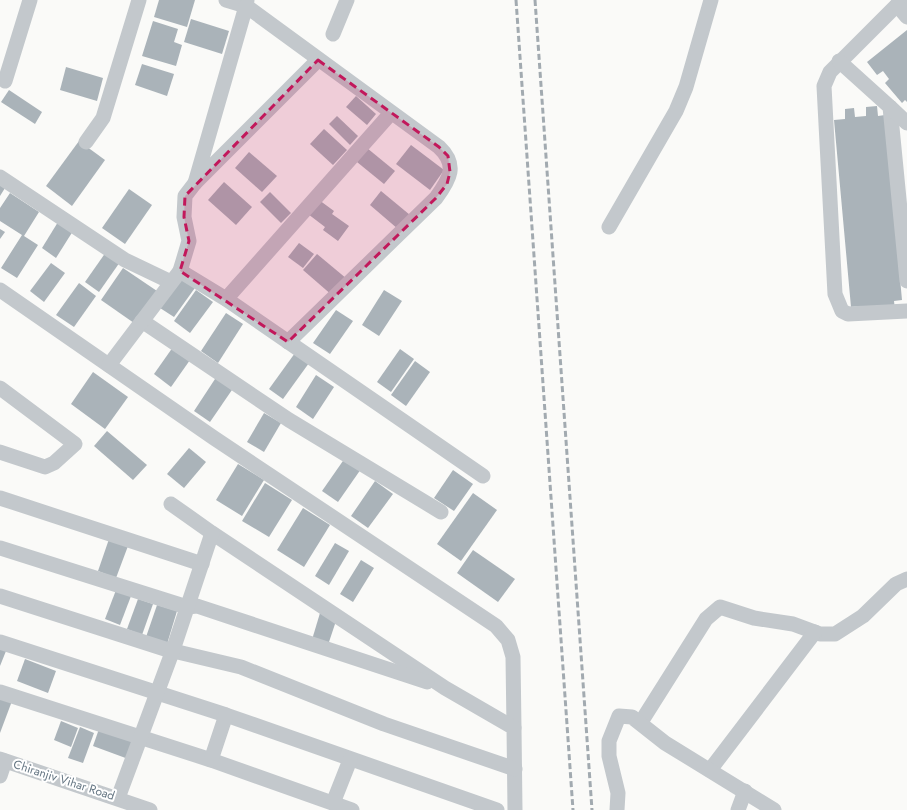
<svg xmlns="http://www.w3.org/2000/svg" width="907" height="810" viewBox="0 0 907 810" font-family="Jost,sans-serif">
<rect width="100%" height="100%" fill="#fafaf8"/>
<g fill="#aab3b9">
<polygon points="159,0 195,0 187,27 154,17"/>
<polygon points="191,19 229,31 222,54 184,42"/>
<polygon points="153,21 178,29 174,42 182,45 176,66 142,56"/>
<polygon points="907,30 907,102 905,100 902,103 885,83 889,79 883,71 877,75 867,62"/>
<polygon points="142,64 174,74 167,96 135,85"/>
<polygon points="66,67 103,78 97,101 60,90"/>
<polygon points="9,90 42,112 35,124 1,102"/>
<polygon points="356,96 376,114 367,125 346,107"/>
<polygon points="877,106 878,116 885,115 902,300 894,301 895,310 859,313 859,306 851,307 834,120 845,119 845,109 854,108 855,117 866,116 866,107"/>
<polygon points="337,116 358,136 350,145 329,124"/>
<polygon points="324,129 347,150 333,165 310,144"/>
<polygon points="79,141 105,160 72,206 46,186"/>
<polygon points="411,145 444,170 430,190 396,164"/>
<polygon points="367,148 395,171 384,184 357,162"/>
<polygon points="249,152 277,176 262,192 235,168"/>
<polygon points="224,182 252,207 236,225 208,200"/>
<polygon points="0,185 5,188 0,196"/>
<polygon points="129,189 152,205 125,244 102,228"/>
<polygon points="381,191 410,215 398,229 370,205"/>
<polygon points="270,192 291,213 281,223 260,202"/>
<polygon points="10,193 39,212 24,236 38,245 17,278 1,268 22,235 0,221 0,208"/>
<polygon points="319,200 334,211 332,214 349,226 338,241 323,230 325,227 308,214"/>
<polygon points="58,222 73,231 56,258 42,248"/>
<polygon points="0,229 5,232 0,239"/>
<polygon points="299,243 314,254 303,268 288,257"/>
<polygon points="106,252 120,262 99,292 85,282"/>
<polygon points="317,254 347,279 333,296 303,270"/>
<polygon points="51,263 65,273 44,302 30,291"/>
<polygon points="123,268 157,291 134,323 101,300"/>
<polygon points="183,275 197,285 174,317 160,308"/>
<polygon points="79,283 96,296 74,327 56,315"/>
<polygon points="196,290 213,302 190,333 174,321"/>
<polygon points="384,290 402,301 379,336 362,325"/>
<polygon points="336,310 353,321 330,354 313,343"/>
<polygon points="226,313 243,324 218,363 201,351"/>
<polygon points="173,347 190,360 171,387 154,374"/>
<polygon points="400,349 414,359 391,392 377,382"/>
<polygon points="295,353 309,363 283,399 269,389"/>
<polygon points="415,361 430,372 406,406 391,395"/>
<polygon points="93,372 128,397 105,429 71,404"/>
<polygon points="316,375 334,387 313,419 296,407"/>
<polygon points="217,376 234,387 210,422 194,411"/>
<polygon points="264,413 281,423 264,452 247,442"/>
<polygon points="107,431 147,465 133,480 94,446"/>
<polygon points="189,448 206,462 184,488 167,474"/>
<polygon points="345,458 361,469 338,502 322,491"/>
<polygon points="238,464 264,480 242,516 216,500"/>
<polygon points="453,470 473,484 454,511 434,498"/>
<polygon points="375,481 393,494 368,528 351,516"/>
<polygon points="265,483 292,500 269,537 242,521"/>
<polygon points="473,493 497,510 461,561 437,544"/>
<polygon points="303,508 330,525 304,567 277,550"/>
<polygon points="109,539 128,546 116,578 98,571"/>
<polygon points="335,543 349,551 329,585 315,576"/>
<polygon points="473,550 515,579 498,602 457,573"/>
<polygon points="361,560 374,568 353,602 340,594"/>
<polygon points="116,590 131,596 120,625 105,619"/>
<polygon points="138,599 153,604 142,635 127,629"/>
<polygon points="157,605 177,611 167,644 146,637"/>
<polygon points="320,613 337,618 327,648 311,643"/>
<polygon points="0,649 6,651 0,666"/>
<polygon points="25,659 56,671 48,693 17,681"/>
<polygon points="0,696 12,701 0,733"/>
<polygon points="61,721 78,728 71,747 54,740"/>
<polygon points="80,727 94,733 83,763 68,758"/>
<polygon points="99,729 137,742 131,760 93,746"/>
</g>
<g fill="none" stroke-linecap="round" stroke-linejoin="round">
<g stroke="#c3c8cc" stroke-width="15">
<polyline points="226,0 246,6 247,0"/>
<polyline points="902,0 830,72 824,86 835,294 842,311 848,314 907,311"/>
<polyline points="897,5 907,17"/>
<polyline points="333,34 347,0"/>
<polyline points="839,61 890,107 907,281"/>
<polyline points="5,81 30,0"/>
<polyline points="890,107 907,123"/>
<polyline points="86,142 103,118 139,0"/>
<polyline points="0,177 125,260 171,282"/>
<path d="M195,183L246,6L439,147C458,165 450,179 436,198L288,342"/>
<polyline points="609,227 676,111 686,87 711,0"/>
<polyline points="180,271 226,299 483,476"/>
<polyline points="0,290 214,438 496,626 508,640 513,657 514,728"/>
<polyline points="226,299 391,113"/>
<polyline points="142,321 289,420 441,512"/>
<polyline points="109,365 180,271 189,241 184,217 185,196 195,183 318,60"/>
<polyline points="0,388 75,444 54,463 45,467 0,452"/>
<polyline points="0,498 202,564"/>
<polyline points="171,504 212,533 445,688 514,728 515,810"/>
<polyline points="0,548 187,607 197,606 427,682"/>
<polyline points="0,596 165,649 241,667 384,724 515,769"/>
<polyline points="0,642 226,715 497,810"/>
<polyline points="0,692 211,760 352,810"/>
<polyline points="641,722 706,619 720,607 754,618 793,624 820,634 835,634 863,616 896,584 907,579"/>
<polyline points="0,759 150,810"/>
<polyline points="211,760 226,715"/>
<polyline points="710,770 815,632"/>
<polyline points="0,776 5,761"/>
<polyline points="118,798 173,650 212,533"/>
<polyline points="333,803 350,760"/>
<polyline points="617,810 618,793 609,756 609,741 619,716 632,717 665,743 774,810"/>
<polyline points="738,810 745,791"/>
</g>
<g stroke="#a2aab0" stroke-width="3" stroke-dasharray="6 3" stroke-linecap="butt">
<polyline points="516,0 573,810"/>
<polyline points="535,0 592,810"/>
</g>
</g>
<path fill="#c2185b" fill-opacity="0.2" stroke="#c2185b" stroke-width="3" stroke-dasharray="8 5" stroke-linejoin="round" d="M318,60L439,147L448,156L450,172L447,184L436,198L288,342L180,271L189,241L184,217L185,196Z"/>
<g text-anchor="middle" stroke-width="4" stroke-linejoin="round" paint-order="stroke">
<g font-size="12" fill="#657683" stroke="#fff">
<text transform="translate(64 780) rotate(18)" y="4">Chiranjiv Vihar Road</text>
</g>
</g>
</svg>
